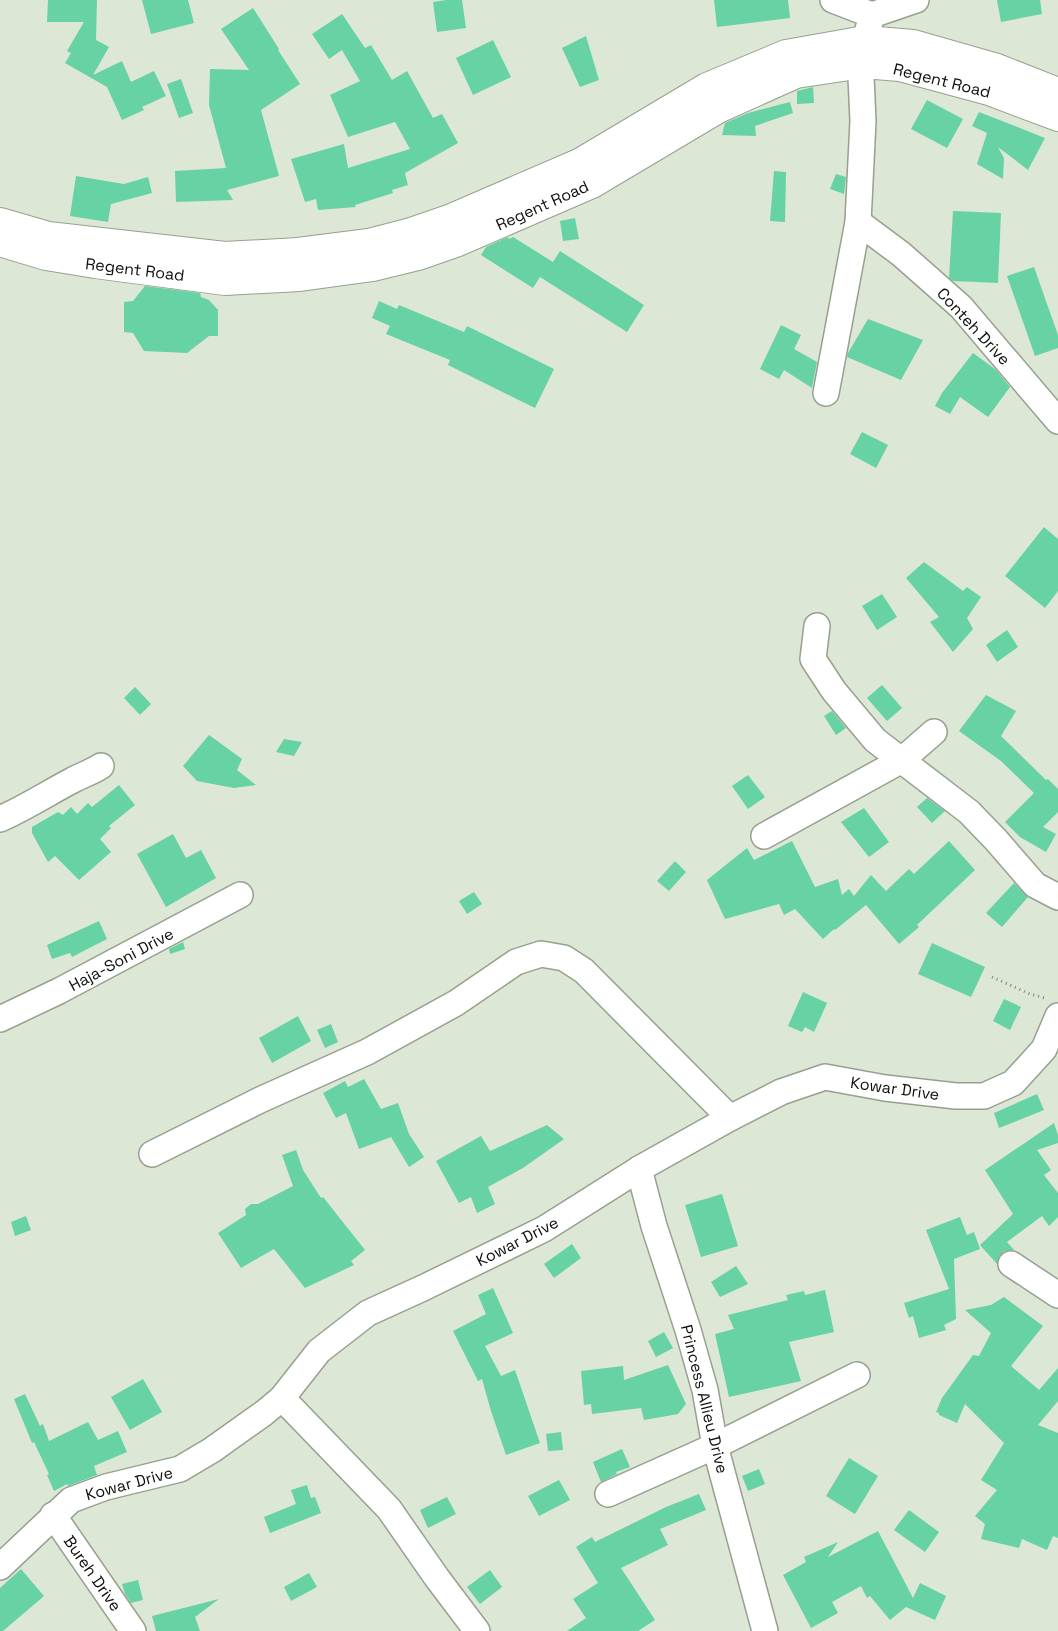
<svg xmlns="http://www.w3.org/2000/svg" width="1058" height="1631" viewBox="0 0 1058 1631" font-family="'Space Grotesk',sans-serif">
<rect width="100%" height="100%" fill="#dde7d5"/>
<g fill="#67d2a4">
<polygon points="48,0 97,0 96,40 109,47 93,75 122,61 131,82 154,71 166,96 142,107 144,110 122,120 107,87 65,63 71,53 67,51 84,22 47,22"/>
<polygon points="142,0 188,0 194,23 151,34"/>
<polygon points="446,0 462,0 466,28 437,32 433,2"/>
<polygon points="714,0 788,0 790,18 717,27"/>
<polygon points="997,0 1040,0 1042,14 1001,22"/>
<polygon points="253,8 279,49 278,50 300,84 261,110 279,176 227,190 233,200 176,202 175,171 226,168 209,105 210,69 249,70 221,29"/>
<polygon points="342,14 365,48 371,45 392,80 407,71 433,118 442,114 458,143 405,173 408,185 392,190 393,193 355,205 356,207 318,210 316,199 305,202 291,159 344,144 348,168 410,149 395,122 348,137 330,95 360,81 342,50 329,59 312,34"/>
<polygon points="586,36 599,80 580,87 562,48"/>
<polygon points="493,40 511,77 473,95 456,58"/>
<polygon points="181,79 193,113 179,118 167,84"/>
<polygon points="813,87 814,103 797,104 797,91"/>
<polygon points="927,100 963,119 947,148 911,129"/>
<polygon points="790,102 793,113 755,126 756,136 722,135 725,123 748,113"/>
<polygon points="979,112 1045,138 1028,170 998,147 1004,158 1003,179 977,164 987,133 972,126"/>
<polygon points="774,171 786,172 785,222 770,221"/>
<polygon points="836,174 846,177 844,194 830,189"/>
<polygon points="76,176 124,184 148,177 152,193 111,204 108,222 70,216"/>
<polygon points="953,211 1001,213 998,283 953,281 949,278"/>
<polygon points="575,218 579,239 563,241 560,221"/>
<polygon points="508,237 509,239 513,237 553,262 560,251 644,305 627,332 540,277 533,288 481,255 486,247"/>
<polygon points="1034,267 1058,335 1058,348 1035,356 1007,276"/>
<polygon points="145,286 200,293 201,297 209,300 218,310 218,336 209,336 187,353 144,351 133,333 124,332 124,302 133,301"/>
<polygon points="379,301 397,309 399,305 464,332 467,326 554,369 535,408 448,365 450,360 386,334 390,326 372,318"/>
<polygon points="868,319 923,340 901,380 847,357 848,353"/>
<polygon points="781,325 801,335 794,349 817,362 812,388 784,370 779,379 760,369"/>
<polygon points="973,353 995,369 1010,387 988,417 960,397 950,414 935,406 942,393"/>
<polygon points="862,432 888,445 876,468 850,454"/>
<polygon points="1044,527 1058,539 1058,591 1045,608 1005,576"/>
<polygon points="924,562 963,591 967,587 981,597 967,618 973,629 953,652 930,622 939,617 906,578"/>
<polygon points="882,594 897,617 877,630 862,606"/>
<polygon points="1007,630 1018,647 997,662 986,645"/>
<polygon points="882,685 902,708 887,721 867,698"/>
<polygon points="135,687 151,704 140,715 124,698"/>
<polygon points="986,695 1016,711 1001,736 1046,780 1048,779 1058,789 1058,812 1043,827 1056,834 1046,852 1020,837 1005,822 1034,793 1001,761 959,731"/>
<polygon points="832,711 846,728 836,735 824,716"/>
<polygon points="209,735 242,759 237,770 256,785 234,788 197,781 183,766"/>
<polygon points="284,739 302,742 294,756 276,752"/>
<polygon points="748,775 765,797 748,809 732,786"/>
<polygon points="119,785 135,805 109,826 111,828 100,839 111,852 79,880 55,856 48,862 32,833 32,827 58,812 63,815 71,807 77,814 88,803 92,807"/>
<polygon points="927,798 945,811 932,823 917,807"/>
<polygon points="864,808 889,842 869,857 841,822"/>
<polygon points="173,834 186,858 201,850 216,878 166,907 137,854"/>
<polygon points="792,841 815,887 838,879 842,895 849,889 854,896 871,875 886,891 909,869 914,874 949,841 975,870 917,925 919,927 899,944 866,905 835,930 834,929 823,939 795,909 784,915 779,904 725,919 707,880 747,848 754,860"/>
<polygon points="675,861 686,872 669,891 657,881"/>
<polygon points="1014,883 1028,897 1002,927 986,913"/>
<polygon points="474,892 482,904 467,914 459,901"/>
<polygon points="99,921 107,939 72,957 70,953 52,959 47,945"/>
<polygon points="183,942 185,949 170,954 169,949"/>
<polygon points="932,943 985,967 971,997 918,974"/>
<polygon points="803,992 827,1003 814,1032 805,1027 802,1032 788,1026"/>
<polygon points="1004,999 1021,1007 1010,1030 993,1021"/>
<polygon points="298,1016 311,1041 272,1063 259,1038"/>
<polygon points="331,1024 338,1042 325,1048 317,1030"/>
<polygon points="364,1079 381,1109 398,1103 409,1134 424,1157 409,1167 391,1137 359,1149 346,1113 336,1118 323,1093 345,1081 348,1087"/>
<polygon points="1037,1094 1044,1110 999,1128 994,1113"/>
<polygon points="1054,1123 1058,1135 1058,1143 1037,1150 1051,1170 1044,1175 1058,1193 1058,1217 1049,1226 1042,1216 1007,1242 1014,1250 1004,1251 999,1257 997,1264 980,1245 1013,1214 985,1170"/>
<polygon points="547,1125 564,1139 523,1168 488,1187 495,1204 477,1213 471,1197 459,1203 436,1161 481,1136 490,1151"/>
<polygon points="296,1150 303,1170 321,1198 323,1197 365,1250 351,1261 354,1265 305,1288 274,1249 241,1268 218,1233 246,1215 245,1209 251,1204 258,1204 293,1186 282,1155"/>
<polygon points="722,1194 738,1246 701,1257 685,1205"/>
<polygon points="26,1216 31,1230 15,1236 11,1222"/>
<polygon points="960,1217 967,1235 974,1232 980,1249 954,1259 956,1319 944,1325 946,1330 919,1338 913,1316 909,1318 904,1303 949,1289 926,1230"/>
<polygon points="572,1244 581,1258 554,1278 544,1264"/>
<polygon points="736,1266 748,1284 720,1297 711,1282"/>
<polygon points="493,1288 513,1333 485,1346 501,1376 515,1370 540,1443 506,1455 491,1411 482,1379 478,1381 453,1331 486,1314 478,1295"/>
<polygon points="825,1290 834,1332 789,1342 801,1381 729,1397 715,1334 734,1329 728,1315 788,1300 786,1295 804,1291 805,1295"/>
<polygon points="1004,1297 1043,1326 1011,1366 1039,1390 1058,1368 1058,1401 1038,1425 1058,1433 1058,1538 1053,1536 1047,1550 1022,1539 1019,1548 981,1539 985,1524 975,1516 997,1490 981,1480 1004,1443 965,1404 957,1423 939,1415 939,1413 936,1412 942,1398 973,1355 979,1356 991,1333 965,1310 991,1305"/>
<polygon points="664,1332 673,1348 656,1357 648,1341"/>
<polygon points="668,1365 686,1404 678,1414 644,1420 641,1408 592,1414 591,1404 584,1405 581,1371 623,1366 624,1380"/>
<polygon points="143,1379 162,1412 130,1430 111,1397"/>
<polygon points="25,1394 40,1426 43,1424 49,1441 88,1422 98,1440 118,1431 127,1452 94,1466 97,1475 68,1486 67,1484 54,1491 47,1475 49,1474 34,1442 32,1443 14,1399"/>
<polygon points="561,1432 563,1450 548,1451 546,1434"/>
<polygon points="622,1449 630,1467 616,1472 617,1474 601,1482 593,1462"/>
<polygon points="849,1458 878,1476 855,1514 826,1496"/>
<polygon points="759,1469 765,1484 748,1491 742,1476"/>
<polygon points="559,1480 570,1500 539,1516 528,1496"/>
<polygon points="307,1485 311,1498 315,1497 321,1513 270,1533 264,1517 296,1504 291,1490"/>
<polygon points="699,1494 706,1510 660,1529 668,1545 621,1568 655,1620 638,1631 567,1631 586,1618 573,1599 598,1583 576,1547 592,1537 595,1542 666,1507"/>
<polygon points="447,1497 456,1514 428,1528 420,1510"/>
<polygon points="909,1510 939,1532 925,1552 894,1530"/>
<polygon points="878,1531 913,1598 920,1583 946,1596 935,1620 906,1607 890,1620 870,1596 867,1598 861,1586 832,1602 838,1613 811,1628 783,1575 806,1562 804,1557 838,1542 828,1557"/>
<polygon points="21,1569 44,1596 3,1631 0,1631 0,1588"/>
<polygon points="490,1570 502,1587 480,1604 467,1587"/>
<polygon points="309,1573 317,1587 291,1601 284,1587"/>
<polygon points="138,1580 143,1600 131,1603 125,1594 122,1584"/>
<polygon points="219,1599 195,1617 200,1631 156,1631 152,1616"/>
</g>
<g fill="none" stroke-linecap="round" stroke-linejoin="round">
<g stroke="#96a08f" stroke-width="28">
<g id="minor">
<polyline points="872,15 916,0"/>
<polyline points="858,222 901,254 961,307 1058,421"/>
<polyline points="826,393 858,222 863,121 861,77 865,40 872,15 833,0"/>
<polyline points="817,626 813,659 834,691 875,740 969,812 996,840 1035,885 1058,897"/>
<path d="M0,819C25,808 48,793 73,780C82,775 92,772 101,766"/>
<polyline points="764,836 902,760 934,732"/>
<polyline points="0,1019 59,991 240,895"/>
<polyline points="152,1154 260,1100 367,1052 456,1003 516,962 541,954 564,958 584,971 730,1118"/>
<polyline points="639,1169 654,1226 688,1330 705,1390 715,1446 765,1631"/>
<polyline points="1011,1264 1058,1295"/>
<polyline points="282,1398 389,1509 437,1578 477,1631"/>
<polyline points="608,1494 715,1446 857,1375"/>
<polyline points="53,1515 133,1631"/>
<polyline points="0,1567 71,1500 106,1487 180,1469 212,1450 264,1413 282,1398 319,1351 368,1313 423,1288 544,1229 639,1169 730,1118 781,1092 825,1077 885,1088 956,1096 984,1096 1013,1083 1044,1049 1058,1016"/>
</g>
</g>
<g stroke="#96a08f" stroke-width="30">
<g id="major">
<polyline points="0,222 48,236 225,256 298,252 369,243 411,232 449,219 581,162 707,87 786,54 865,40 913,44 997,68 1058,92"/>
<polyline points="0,242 46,256 95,264 225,281 300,277 373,267 418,256 458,242 592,184 718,109 796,74 863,64 900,67 989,91 1058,117"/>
</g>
</g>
<polyline stroke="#7d8478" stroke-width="3" stroke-dasharray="1 4" stroke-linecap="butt" points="992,977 1030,994 1045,998"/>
<use href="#minor" stroke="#fff" stroke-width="25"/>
<use href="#major" stroke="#fff" stroke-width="28"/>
</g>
<g text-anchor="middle" stroke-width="5" stroke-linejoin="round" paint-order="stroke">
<g font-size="16" fill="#0b0f09" stroke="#fff">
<text transform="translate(942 80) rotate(14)" y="6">Regent Road</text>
<text transform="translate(542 205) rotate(-24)" y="6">Regent Road</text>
<text transform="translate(135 269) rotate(7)" y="6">Regent Road</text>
<text transform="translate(974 326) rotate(47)" y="6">Conteh Drive</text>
<text transform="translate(121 959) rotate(-28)" y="6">Haja-Soni Drive</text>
<text transform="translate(895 1088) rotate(8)" y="6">Kowar Drive</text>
<text transform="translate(517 1241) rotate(-27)" y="6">Kowar Drive</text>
<text transform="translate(705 1399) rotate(76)" y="6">Princess Allieu Drive</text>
<text transform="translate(129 1483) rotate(-15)" y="6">Kowar Drive</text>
<text transform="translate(93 1573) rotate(55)" y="6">Bureh Drive</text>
</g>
</g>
</svg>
